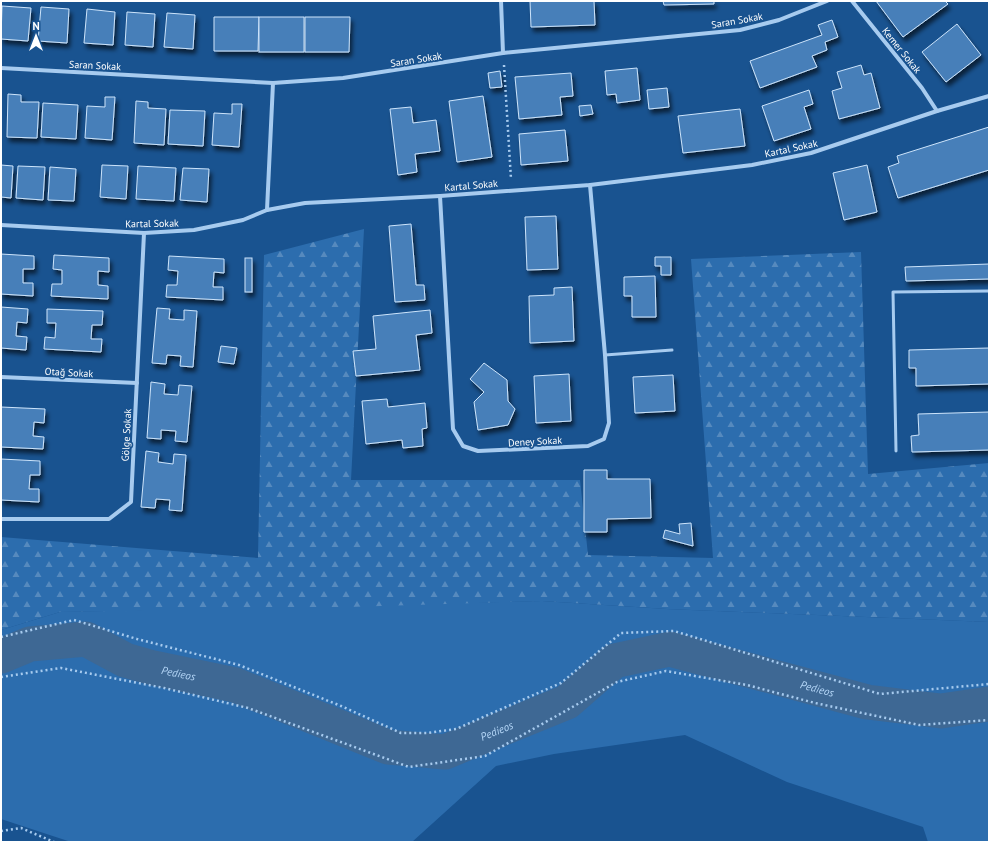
<svg xmlns="http://www.w3.org/2000/svg" width="990" height="843" viewBox="0 0 990 843" font-family="'PT Sans',sans-serif">
<defs>
<pattern id="forest-firs" width="22" height="20" patternUnits="userSpaceOnUse"><rect width="22" height="20" fill="#2c6dae"/><path d="M5 1l3.5 6h-7zM16 11l3.5 6h-7z" fill="#568abe"/></pattern>
<filter id="shadow"><feDropShadow dx="2.5" dy="4.5" stdDeviation="2" flood-color="#0009"/></filter>
</defs>
<rect width="100%" height="100%" fill="#195390"/>
<polygon fill="#2c6dae" points="542,601 667,609 989,622 989,842 928,842 923,827 787,782 685,735 554,754 496,766 412,842 71,842 1,819 1,630 60,612"/>
<polygon fill="url(#forest-firs)" points="364,229 351,480 580,480 588,555 713,558 691,259 861,252 868,474 989,463 989,622 667,609 542,601 283,609 60,612 1,630 1,537 258,558 264,255"/>
<g fill="none" stroke-linecap="round" stroke-linejoin="round">
<path stroke="#3e6894" stroke-width="35" id="s1" d="M1,656L30,644L86,639L125,660L153,668L235,685L388,747L445,752L567,702L614,661L670,649L867,702L941,711L989,704"/>
</g>
<g fill="#467fb9" stroke="#cde4fb" filter="url(#shadow)">
<polygon points="530,1 594,1 595,25 531,27"/>
<polygon points="663,1 714,1 714,4 664,5"/>
<polygon points="876,1 945,1 948,4 903,37"/>
<polygon points="2,6 31,8 28,41 1,39"/>
<polygon points="41,7 69,9 67,43 38,41"/>
<polygon points="87,9 115,12 113,45 84,43"/>
<polygon points="127,12 155,14 153,47 125,45"/>
<polygon points="167,13 195,15 193,49 164,47"/>
<polygon points="214,17 259,17 258,51 214,51"/>
<rect x="259" y="17" width="45" height="35"/>
<polygon points="305,17 350,17 349,52 305,52"/>
<polygon points="832,20 838,37 825,42 827,50 812,56 817,67 760,88 750,61 822,35 818,25"/>
<polygon points="957,24 981,55 946,82 922,52"/>
<polygon points="861,65 864,75 871,73 880,108 839,119 832,91 842,88 837,72"/>
<polygon points="637,68 640,100 617,103 616,94 607,95 605,71"/>
<polygon points="500,71 502,87 490,88 488,73"/>
<polygon points="571,73 573,96 560,97 562,115 519,119 515,77"/>
<polygon points="667,88 669,107 649,109 647,90"/>
<polygon points="809,90 813,104 804,107 811,129 774,141 762,106"/>
<polygon points="8,94 21,95 21,102 39,102 37,138 7,137"/>
<polygon points="483,96 492,157 457,162 449,101"/>
<polygon points="105,97 115,97 112,140 85,138 87,106 105,107"/>
<polygon points="136,101 148,102 148,108 166,109 164,145 134,143"/>
<polygon points="43,103 78,105 76,139 41,137"/>
<polygon points="232,104 242,104 239,147 212,145 214,113 232,114"/>
<polygon points="591,105 593,114 580,116 579,106"/>
<polygon points="411,107 413,123 436,120 440,151 415,154 417,172 398,175 390,109"/>
<polygon points="740,109 745,146 683,153 678,116"/>
<polygon points="170,110 205,111 203,146 168,144"/>
<polygon points="989,127 989,170 898,198 888,167 899,163 897,156"/>
<polygon points="565,130 568,161 521,165 519,134"/>
<polygon points="1,165 13,166 11,198 1,197"/>
<polygon points="102,165 128,166 126,199 100,197"/>
<polygon points="867,165 877,212 844,220 833,173"/>
<polygon points="18,166 45,167 43,200 16,198"/>
<polygon points="138,166 176,168 174,201 136,199"/>
<polygon points="50,167 76,169 74,201 48,200"/>
<polygon points="183,168 209,169 207,202 180,200"/>
<polygon points="556,216 558,269 527,270 525,217"/>
<polygon points="411,224 416,285 424,285 425,300 395,302 389,226"/>
<polygon points="1,254 34,256 34,269 23,269 23,283 33,283 33,296 1,294"/>
<polygon points="54,255 109,258 109,272 98,271 98,285 108,286 108,299 51,296 52,284 62,284 62,270 53,269"/>
<polygon points="169,256 224,259 224,273 214,272 213,287 223,287 223,300 166,297 167,285 177,285 178,271 168,270"/>
<polygon points="655,257 671,257 671,275 661,275 661,266 655,266"/>
<rect x="245" y="258" width="7" height="34"/>
<polygon points="989,264 989,279 906,281 905,267"/>
<polygon points="655,276 656,317 632,317 632,296 624,296 624,277"/>
<polygon points="572,287 574,341 530,343 529,296 554,295 554,288"/>
<polygon points="1,307 28,309 27,323 17,322 16,336 27,337 26,350 1,348"/>
<polygon points="157,308 170,309 169,319 184,320 184,310 197,311 193,367 180,366 181,356 167,355 166,364 152,363"/>
<polygon points="47,309 103,311 102,325 92,325 91,339 102,339 101,352 44,349 45,337 55,338 56,323 47,323"/>
<polygon points="430,310 432,333 416,335 420,370 356,376 353,351 376,349 373,316"/>
<polygon points="221,346 237,348 234,364 218,362"/>
<polygon points="989,348 989,384 916,386 916,368 909,368 909,350"/>
<polygon points="484,363 507,380 508,401 515,409 508,425 478,430 474,402 484,392 470,379"/>
<polygon points="569,374 571,421 536,423 534,376"/>
<polygon points="673,375 675,411 635,413 633,377"/>
<polygon points="151,382 165,384 164,394 178,395 179,385 192,386 187,442 175,441 176,431 161,430 161,439 147,438"/>
<polygon points="387,399 388,407 425,403 427,428 422,429 423,446 403,448 402,440 366,444 362,401"/>
<polygon points="1,407 45,409 44,423 34,422 33,436 44,437 43,449 1,447"/>
<polygon points="989,412 989,450 912,452 911,436 919,435 918,414"/>
<polygon points="146,451 159,453 158,462 173,464 174,454 186,455 182,511 169,510 170,500 156,499 155,508 141,507"/>
<polygon points="1,459 40,461 40,475 30,475 29,489 39,489 39,502 1,500"/>
<polygon points="584,470 607,470 607,479 650,479 651,518 607,519 607,532 584,532"/>
<polygon points="691,523 693,546 663,538 665,530 680,534 679,524"/>
</g>
<g fill="none" stroke-linecap="round" stroke-linejoin="round">
<g stroke="#a7cbef" stroke-width="2.5" stroke-dasharray="2 3" stroke-linecap="butt">
<polyline points="504,65 511,179"/>
<polyline points="1,637 74,620 137,639 239,665 341,706 401,733 427,733 456,729 561,683 621,633 674,631 880,694 989,684"/>
<polyline points="1,677 61,668 164,688 248,708 409,767 485,756 617,682 666,671 747,685 815,703 919,725 989,720"/>
<polyline points="1,831 21,828 54,842"/>
</g>
<g stroke="#a7cbef" stroke-width="3">
<polyline points="605,355 672,350"/>
<polyline points="896,451 893,292 989,291"/>
</g>
<g stroke="#a7cbef" stroke-width="4">
<polyline points="501,1 503,53"/>
<polyline points="852,1 922,88 937,111"/>
<polyline points="1,68 273,83 343,78 503,53 740,30 779,20 827,1"/>
<polyline points="440,196 453,429 463,446 478,451 588,446 604,439 609,423 605,355 590,185"/>
<polyline points="267,210 273,83"/>
<polyline points="1,225 144,233 194,230 243,220 267,210 305,203 440,196 590,185 752,165 811,153 937,111 989,96"/>
<polyline points="1,377 137,383"/>
<polyline points="1,519 109,519 131,502 144,233"/>
</g>
</g>
<g text-anchor="middle" stroke-width="3.5" stroke-linejoin="round" paint-order="stroke">
<g font-size="10" fill="#fff" stroke="#195390">
<text transform="translate(737 20) rotate(-10)" y="4">Saran Sokak</text>
<text transform="translate(902 50) rotate(51)" y="4">Kemer Sokak</text>
<text transform="translate(416 59) rotate(-9)" y="4">Saran Sokak</text>
<text transform="translate(95 65) rotate(3)" y="4">Saran Sokak</text>
<text transform="translate(791 148) rotate(-12)" y="4">Kartal Sokak</text>
<text transform="translate(471 185) rotate(-5)" y="4">Kartal Sokak</text>
<text transform="translate(152 223) rotate(-1)" y="4">Kartal Sokak</text>
<text transform="translate(69 372) rotate(3)" y="4">Otağ Sokak</text>
<text transform="translate(126 435) rotate(-87)" y="4">Gölge Sokak</text>
<text transform="translate(535 441) rotate(-3)" y="4">Deney Sokak</text>
</g>
<g font-size="11" font-style="italic" fill="#b3d5f6" stroke="#195390">
<text dy="4" stroke="none"><textPath href="#s1" startOffset="187">Pedieos</textPath></text>
<text dy="4" stroke="none"><textPath href="#s1" startOffset="871">Pedieos</textPath></text>
<text dy="4" stroke="none"><textPath href="#s1" startOffset="523">Pedieos</textPath></text>
</g>
</g>
<rect width="990" height="843" fill="none" stroke="#ffffff" stroke-width="4"/>
<g transform="translate(36 36)" stroke="#195390" stroke-width="3" paint-order="stroke">
<path d="M0-3L7 15L0 10L-7 15Z" fill="#ffffff"/>
<text y="-6" font-size="11" font-weight="bold" text-anchor="middle" fill="#ffffff">N</text>
</g>
</svg>
